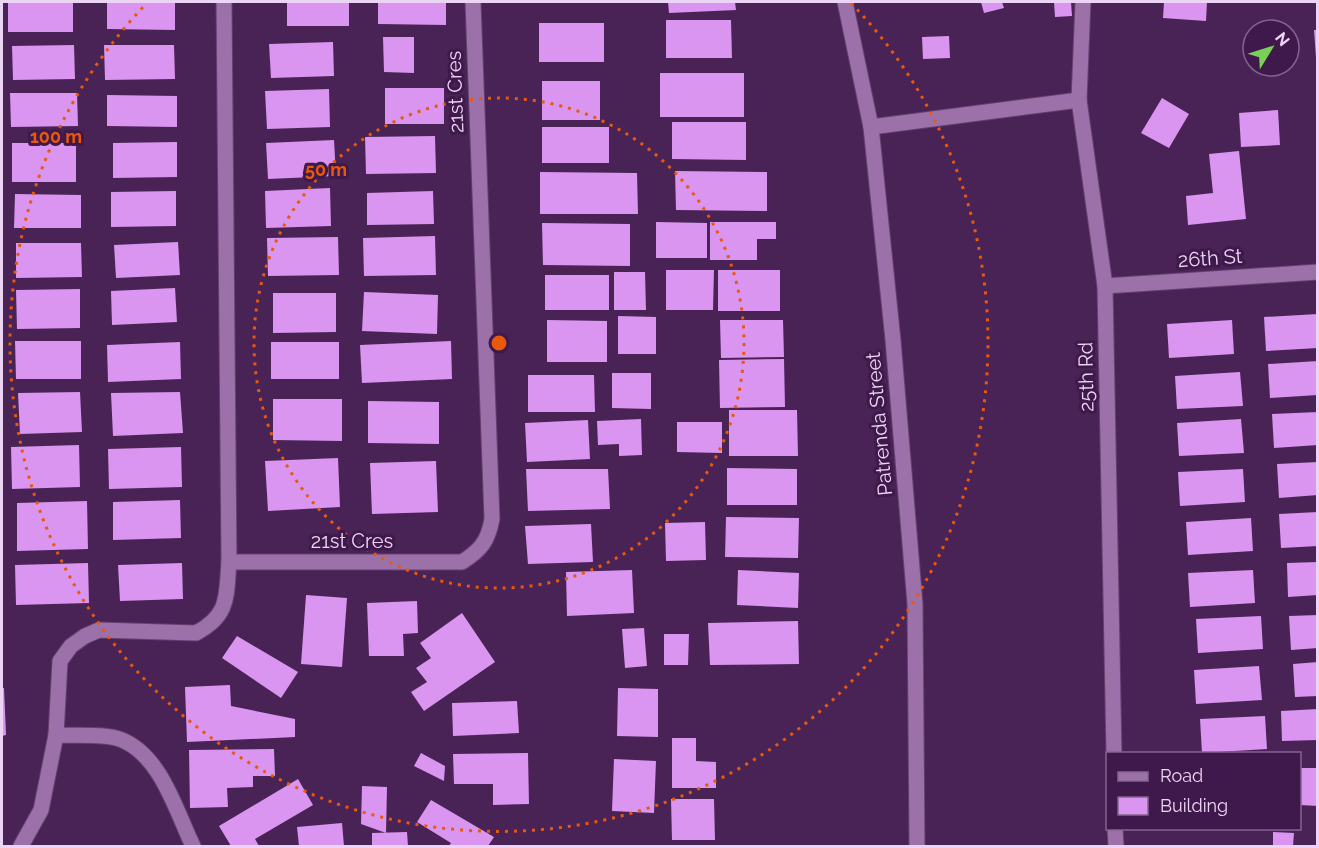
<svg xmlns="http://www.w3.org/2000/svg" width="1319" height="848" viewBox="0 0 1319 848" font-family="Raleway,sans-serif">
<rect width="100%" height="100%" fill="#4a2356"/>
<g fill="#d995ef">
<rect x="8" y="2" width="65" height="30"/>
<polygon points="107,2 175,2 175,30 107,29"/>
<rect x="287" y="2" width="62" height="24"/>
<polygon points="378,2 446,2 446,25 378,24"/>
<polygon points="668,2 735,2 736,10 669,13"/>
<polygon points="981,2 1002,2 1004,8 984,13"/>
<polygon points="1054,2 1071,2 1072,16 1055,17"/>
<polygon points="1164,2 1207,2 1206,21 1163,18"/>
<polygon points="666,20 731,20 732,58 666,58"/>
<rect x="539" y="23" width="65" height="39"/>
<polygon points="1314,30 1318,30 1318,58 1316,58"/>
<polygon points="949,36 950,58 923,59 922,37"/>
<polygon points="383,37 414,37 414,73 384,72"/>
<polygon points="333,42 334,76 271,78 269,44"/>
<polygon points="74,45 75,79 13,80 12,46"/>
<polygon points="104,45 174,45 175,79 105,80"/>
<rect x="660" y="73" width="84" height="44"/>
<rect x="542" y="81" width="58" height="39"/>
<rect x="385" y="88" width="59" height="36"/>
<polygon points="329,89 330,127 267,129 265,91"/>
<polygon points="10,93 77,93 78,126 11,127"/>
<polygon points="107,95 177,96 177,127 107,126"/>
<polygon points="1162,98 1189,114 1169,148 1141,133"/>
<polygon points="1278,110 1280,145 1241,147 1239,113"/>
<polygon points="672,122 746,122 746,160 672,159"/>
<rect x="542" y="127" width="67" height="36"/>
<polygon points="435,136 436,173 366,174 365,137"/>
<polygon points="334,140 336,176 268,179 266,143"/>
<polygon points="177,142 177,177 113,178 113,143"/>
<rect x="12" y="143" width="64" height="39"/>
<polygon points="1239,151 1246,219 1188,225 1186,196 1213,193 1209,154"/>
<polygon points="675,171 767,172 767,211 676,210"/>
<polygon points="540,172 637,173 638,214 540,214"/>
<polygon points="330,188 331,226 266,228 265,191"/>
<polygon points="176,191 176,226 111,227 111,192"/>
<polygon points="433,191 434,224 367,225 367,193"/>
<polygon points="15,194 81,195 81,228 14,228"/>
<polygon points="656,222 707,223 707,258 656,258"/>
<polygon points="710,222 776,222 776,239 757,239 757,260 710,260"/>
<polygon points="542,223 630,224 630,266 543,265"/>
<polygon points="435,236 436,275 364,276 363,238"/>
<polygon points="338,237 339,275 268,276 267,238"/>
<polygon points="178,242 180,275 116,278 114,245"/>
<polygon points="16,243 81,243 82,277 16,278"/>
<polygon points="666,270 714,270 713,310 666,310"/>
<rect x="718" y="270" width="62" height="41"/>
<polygon points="614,272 645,272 646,310 614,310"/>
<rect x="545" y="275" width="64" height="35"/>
<polygon points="175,288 177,322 112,325 111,291"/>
<polygon points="80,289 80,328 17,329 16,290"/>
<polygon points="364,292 438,295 437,334 362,331"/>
<polygon points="273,293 336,293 336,332 273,333"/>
<polygon points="1318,314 1318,348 1266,351 1264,317"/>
<polygon points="618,316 656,317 656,354 618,354"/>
<polygon points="547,320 607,321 607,362 547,362"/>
<polygon points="720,320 783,320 784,357 721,358"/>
<polygon points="1232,320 1234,354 1169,358 1167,324"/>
<polygon points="15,341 81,341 81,379 16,379"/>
<polygon points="451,341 452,379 362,383 360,345"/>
<polygon points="180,342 181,379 108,382 107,345"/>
<rect x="271" y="342" width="68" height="37"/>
<polygon points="784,359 785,407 720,408 719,360"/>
<polygon points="1318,361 1318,395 1270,398 1268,364"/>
<polygon points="1240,372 1243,406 1177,409 1175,376"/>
<polygon points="612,373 651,373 651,409 612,408"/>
<polygon points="528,375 594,375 595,412 528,412"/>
<polygon points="80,392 82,432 20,434 18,393"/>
<polygon points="180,392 183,433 113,436 111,393"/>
<polygon points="273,399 342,399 342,441 273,440"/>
<polygon points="368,401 439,402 439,444 368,443"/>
<polygon points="729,410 797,410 798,456 729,456"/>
<polygon points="1318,412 1318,445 1274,448 1272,414"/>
<polygon points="641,419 642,455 619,456 619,444 598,445 597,421"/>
<polygon points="1241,419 1244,453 1179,456 1177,423"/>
<polygon points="588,420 590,459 527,462 525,423"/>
<polygon points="677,422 722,422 722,453 677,452"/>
<polygon points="79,445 80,487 12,489 11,447"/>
<polygon points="181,447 182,487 109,489 108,449"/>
<polygon points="338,458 340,507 268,511 265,461"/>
<polygon points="436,461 438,512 372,514 370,463"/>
<polygon points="1318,462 1318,495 1279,498 1277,464"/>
<polygon points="727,468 797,469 797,505 727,505"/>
<polygon points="526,469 608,469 610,509 528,511"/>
<polygon points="1243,469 1245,502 1180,506 1178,472"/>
<polygon points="180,500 181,538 113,540 113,502"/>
<polygon points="87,501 88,549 17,551 17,503"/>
<polygon points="1318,512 1318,546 1281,548 1279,514"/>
<polygon points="726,517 799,518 798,558 725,557"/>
<polygon points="1251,518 1253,551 1188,555 1186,522"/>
<polygon points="705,522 706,560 666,561 665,523"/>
<polygon points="591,524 593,562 528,564 525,526"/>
<polygon points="1318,562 1318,595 1288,597 1287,563"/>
<polygon points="88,563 89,603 16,605 15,565"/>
<polygon points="182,563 183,599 120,601 118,565"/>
<polygon points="632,570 634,613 567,616 566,572"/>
<polygon points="738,570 799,573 798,608 737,605"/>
<polygon points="1253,570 1255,603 1190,607 1188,573"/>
<polygon points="306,595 347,598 342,667 301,664"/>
<polygon points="417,601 418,633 403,634 404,656 369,656 367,603"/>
<polygon points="462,613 495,662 424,711 411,692 427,682 416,668 431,658 420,643"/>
<polygon points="1318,615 1318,648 1291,650 1289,616"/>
<polygon points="1261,616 1263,649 1198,653 1196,619"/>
<polygon points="798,621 799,664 710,665 708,623"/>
<polygon points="644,628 647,666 625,668 622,629"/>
<polygon points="664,634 689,634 688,665 664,665"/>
<polygon points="237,636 298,672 281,698 222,658"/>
<polygon points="1318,662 1318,696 1295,697 1293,664"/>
<polygon points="1259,666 1262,700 1196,704 1194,670"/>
<polygon points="230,685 231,706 295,719 295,737 187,742 185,687"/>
<polygon points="2,688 4,688 6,735 2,736"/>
<polygon points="618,688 658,689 658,737 617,736"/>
<polygon points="517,701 519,733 453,736 452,703"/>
<polygon points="1318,709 1318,740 1282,741 1281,711"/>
<polygon points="1265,716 1267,749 1202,753 1200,719"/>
<polygon points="672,738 696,738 696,761 716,762 716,788 672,788"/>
<polygon points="274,749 275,776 253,776 253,787 227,788 228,807 190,808 189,750"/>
<polygon points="421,753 445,766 444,781 414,766"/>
<polygon points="528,753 529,804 493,805 493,784 454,784 453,754"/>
<polygon points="614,759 656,761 654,813 612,811"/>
<polygon points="1300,768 1318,768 1318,806 1300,805"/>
<polygon points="298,779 313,805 255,839 259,846 231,846 219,826"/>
<polygon points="362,786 387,787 386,833 361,824"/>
<polygon points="671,799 714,799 715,840 672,840"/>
<polygon points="431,800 494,837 488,846 449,846 451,843 417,822"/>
<polygon points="342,823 344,846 299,846 297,827"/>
<polygon points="407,832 408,846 372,846 372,833"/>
<polygon points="1273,832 1294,833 1293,846 1273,846"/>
</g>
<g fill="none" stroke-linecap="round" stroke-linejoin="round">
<g stroke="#64416e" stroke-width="17">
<g id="minor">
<path d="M224,2L229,562H462C481,550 488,541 492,519L473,2"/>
<polyline points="845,2 871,127 893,340 915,604 917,846"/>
<polyline points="1083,2 1079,100 1105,286 1114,754"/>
<polyline points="871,127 1079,100"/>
<polyline points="1105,286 1318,272"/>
<path d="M56,735C74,736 107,733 122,740C161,756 176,811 193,846"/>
<polyline points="1115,828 1116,846"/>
<path d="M21,846L41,810L56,735L60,661L71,646L85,636L99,630L196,633C230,615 226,596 229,562"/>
</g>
</g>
<use href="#minor" stroke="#9c71aa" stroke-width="15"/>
</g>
<g fill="none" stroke="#e8590c" stroke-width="3" stroke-dasharray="3 6">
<circle cx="499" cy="343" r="245"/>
<path d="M851 3A489 489 0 1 1 147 3"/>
</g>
<g text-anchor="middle" stroke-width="6" stroke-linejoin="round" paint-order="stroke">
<g font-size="20" fill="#ecd5f4" stroke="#3f194b">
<text transform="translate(455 92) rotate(-92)" y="7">21st Cres</text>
<text transform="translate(1210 258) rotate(-4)" y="7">26th St</text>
<text transform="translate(1086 377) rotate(-91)" y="7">25th Rd</text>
<text transform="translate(879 424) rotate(-95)" y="7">Patrenda Street</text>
<text x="352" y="548">21st Cres</text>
</g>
</g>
<circle cx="499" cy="343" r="9" fill="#e8590c" stroke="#3f194b" stroke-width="3"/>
<g font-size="18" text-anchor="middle" font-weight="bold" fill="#e8590c" stroke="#3f194b" stroke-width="6" stroke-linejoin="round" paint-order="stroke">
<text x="56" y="143">100 m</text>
<text x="326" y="176">50 m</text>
</g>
<rect width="1319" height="848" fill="none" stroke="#ecd5f4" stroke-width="6"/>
<rect x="1106" y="752" width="195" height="78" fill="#3f194b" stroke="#84648f" stroke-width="1.5"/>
<rect x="1118" y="772" width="30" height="9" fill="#9c71aa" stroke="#84648f" stroke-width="1.5"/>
<text x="1160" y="782" font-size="18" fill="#ecd5f4">Road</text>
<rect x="1118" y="797" width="30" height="18" fill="#d995ef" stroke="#84648f" stroke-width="1.5"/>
<text x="1160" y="812" font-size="18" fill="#ecd5f4">Building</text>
<g transform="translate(1271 48) rotate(52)"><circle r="28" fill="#3f194b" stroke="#84648f" stroke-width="1.5"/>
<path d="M0-4.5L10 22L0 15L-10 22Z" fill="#79d157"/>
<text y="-9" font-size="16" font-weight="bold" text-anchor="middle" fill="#ecd5f4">N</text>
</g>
</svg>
